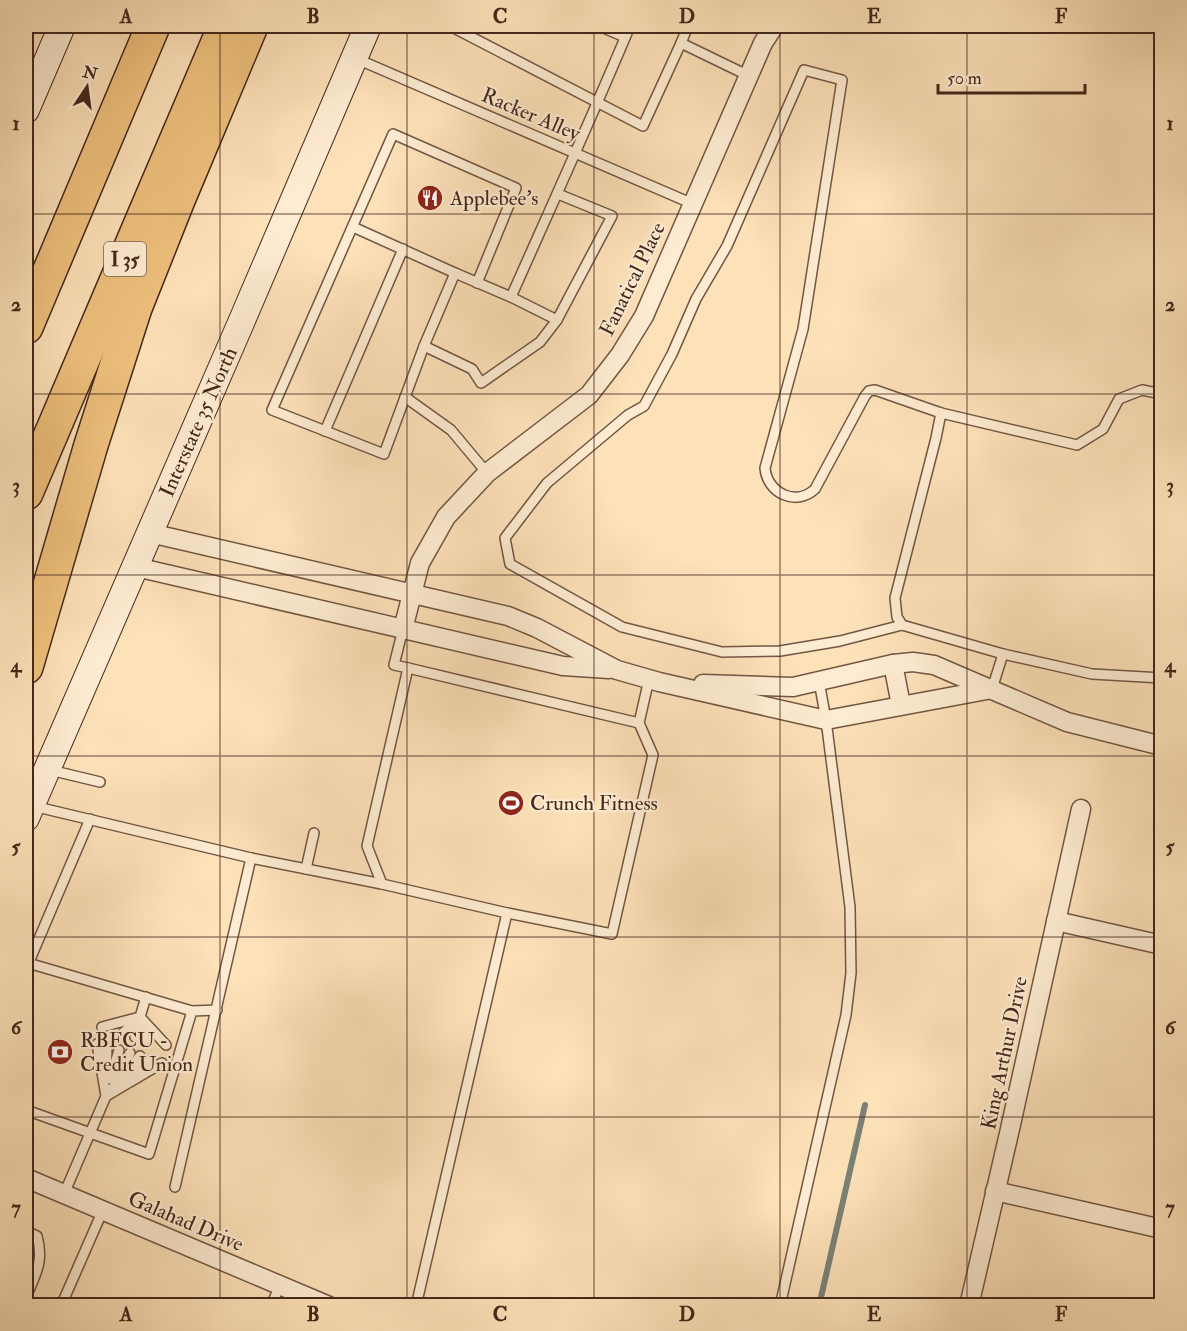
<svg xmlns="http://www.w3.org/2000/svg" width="1187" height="1331" viewBox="0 0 1187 1331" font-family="'IM FELL Double Pica',serif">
<rect width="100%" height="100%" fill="#fde1b9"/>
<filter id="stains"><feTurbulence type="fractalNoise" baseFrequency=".00333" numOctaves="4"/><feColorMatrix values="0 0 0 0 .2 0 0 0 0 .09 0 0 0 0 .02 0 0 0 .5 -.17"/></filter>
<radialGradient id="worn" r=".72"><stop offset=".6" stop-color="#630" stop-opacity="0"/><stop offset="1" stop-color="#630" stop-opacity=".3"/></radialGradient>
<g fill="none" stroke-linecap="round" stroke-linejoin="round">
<polyline stroke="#7b8177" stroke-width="6" points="819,1306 865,1105"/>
<g stroke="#725643" stroke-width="12">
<g id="lane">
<polyline points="450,26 643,126 681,43"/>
<polyline points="599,26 625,37"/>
<polyline points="688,26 681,43 749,76"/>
<polyline points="357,59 693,204"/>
<path d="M558,194L612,216L557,320L511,297C551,207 592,117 630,26"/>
<polyline points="353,227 455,273"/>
<polyline points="477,283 516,188 393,134 272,410 384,454 424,346 472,369 481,383 540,342 557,320"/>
<polyline points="424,346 455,273 511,297"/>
<polyline points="405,397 451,430 487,473"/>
<polyline points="941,413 936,438 895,598 897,617 902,625 1003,654 992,689"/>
<polyline points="325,431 403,249"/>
<path d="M902,625L840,641L780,651L722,652L622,627L510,564L505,538L547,483L628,415L644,406L672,354L696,299L727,246L804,70L842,80L803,329L765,468C767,493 796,507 815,489L865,396L869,391L875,390L941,413L1077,445L1103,429L1119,399L1142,390L1162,394"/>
<polyline points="1003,654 1092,674 1162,678"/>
<polyline points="408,668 639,723 649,679"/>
<polyline points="50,770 100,782"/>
<polyline points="33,806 251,858 382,884 507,913 416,1306"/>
<polyline points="306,869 314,833"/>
<polyline points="382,884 367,846 408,668 394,665 403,629"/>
<polyline points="507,913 612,934 653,755 639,723"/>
<polyline points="28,963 192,1011"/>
<polyline points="26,969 90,819"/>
<polyline points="140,1017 166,1045"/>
<polyline points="141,1020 145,1040"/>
<polyline points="102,1027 140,1017 146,997"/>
<polyline points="123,1033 139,1019"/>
<polyline points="135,1037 140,1020"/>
<polyline points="106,1076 107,1047"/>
<polyline points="131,1076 150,1060"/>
<polyline points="116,1078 130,1053"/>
<polyline points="110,1079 119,1050"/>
<polyline points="111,1090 140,1056"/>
<polyline points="106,1096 162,1063"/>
<polyline points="26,1110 149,1154 192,1011 217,1010"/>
<polyline points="175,1187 251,858"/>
<polyline points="64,1194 106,1096 97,1044"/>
<path d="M26,1231L37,1236C44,1261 36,1274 26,1297"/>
<polyline points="61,1306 103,1210"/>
<polyline points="271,1306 280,1285"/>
<polyline points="780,1306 846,1015 851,973 850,907 826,720 819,681"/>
</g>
</g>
<g stroke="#725643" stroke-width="21">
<g id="street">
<polyline points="150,533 508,616 537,628 617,670 659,682 826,720 992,689"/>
<polyline points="136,567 563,666 609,669"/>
<polyline points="403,629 420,563 446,517 487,473 589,395 620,355 644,316 763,43 774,26"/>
<polyline points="893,664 901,705"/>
<polyline points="703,684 793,687 893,664 913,662 934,665 1067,722 1162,746"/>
<polyline points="1056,921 1162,945"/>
<polyline points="26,1178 329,1306"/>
<polyline points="995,1191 1162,1229"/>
<polyline points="969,1306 1010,1129 1081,809"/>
</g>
</g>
<g stroke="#44271c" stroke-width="28">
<g id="secondary">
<polyline points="26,110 62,26"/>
<polyline points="26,818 240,325 368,26"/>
</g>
</g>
<g stroke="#44271c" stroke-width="36">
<g id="highway">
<polyline points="26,327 153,26"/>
<polyline points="26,493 225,26"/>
<polyline points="26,667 91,445 135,308 178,200 251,26"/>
</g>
</g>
<use href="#lane" stroke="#feecd2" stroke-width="9"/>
<use href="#street" stroke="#feecd2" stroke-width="18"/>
<use href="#secondary" stroke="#feecd2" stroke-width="26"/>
<use href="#highway" stroke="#eec07c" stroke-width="33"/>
</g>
<path fill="none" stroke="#44271c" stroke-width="1.5" stroke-opacity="0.55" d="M220,26V1306M407,26V1306M594,26V1306M780,26V1306M967,26V1306M26,214H1162M26,394H1162M26,575H1162M26,756H1162M26,937H1162M26,1117H1162"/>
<defs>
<g id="restaurant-disc" transform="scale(1.35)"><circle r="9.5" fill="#8f2418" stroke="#feecd2"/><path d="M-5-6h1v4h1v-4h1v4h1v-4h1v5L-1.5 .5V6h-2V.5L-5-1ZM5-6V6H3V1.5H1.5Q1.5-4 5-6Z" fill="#fff"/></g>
<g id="stadium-disc" transform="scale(1.35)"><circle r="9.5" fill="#8f2418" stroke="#feecd2"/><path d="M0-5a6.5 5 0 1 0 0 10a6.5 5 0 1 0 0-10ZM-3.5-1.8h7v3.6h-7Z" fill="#fff"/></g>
<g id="bank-disc" transform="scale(1.35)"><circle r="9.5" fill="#8f2418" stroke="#feecd2"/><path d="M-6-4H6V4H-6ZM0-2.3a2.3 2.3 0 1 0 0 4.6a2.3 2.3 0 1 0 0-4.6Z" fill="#fff"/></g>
</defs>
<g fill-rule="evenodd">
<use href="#restaurant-disc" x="430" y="198"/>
<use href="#stadium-disc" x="511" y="803"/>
<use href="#bank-disc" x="60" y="1052"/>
</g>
<g text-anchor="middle" stroke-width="4.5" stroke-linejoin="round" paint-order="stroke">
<rect fill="#feecd2" stroke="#7c6253" stroke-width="1.5" x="104" y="242" width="42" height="34" rx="4.5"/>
<g font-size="20" font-weight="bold" fill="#44271c">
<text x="125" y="266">I 35</text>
</g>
<g font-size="21" fill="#44271c" stroke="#feecd2">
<text transform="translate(531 114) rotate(23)" y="7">Racker Alley</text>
<text transform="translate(632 279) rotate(-64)" y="7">Fanatical Place</text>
<text transform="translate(198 422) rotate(-66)" y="7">Interstate 35 North</text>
<text transform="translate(1004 1053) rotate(-78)" y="7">King Arthur Drive</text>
<text transform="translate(186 1221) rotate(23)" y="7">Galahad Drive</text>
</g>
<g font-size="21" fill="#44271c" stroke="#feecd2" text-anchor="start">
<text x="450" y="205">Applebee's</text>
<text x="530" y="810">Crunch Fitness</text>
<text x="80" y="1047">RBFCU -<tspan x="80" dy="24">Credit Union</tspan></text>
</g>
</g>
<rect width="1187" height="1331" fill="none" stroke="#fde1b9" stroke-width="66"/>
<g transform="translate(87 87) rotate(13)" stroke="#feecd2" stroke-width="4.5" paint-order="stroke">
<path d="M0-4.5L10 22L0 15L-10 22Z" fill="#44271c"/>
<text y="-9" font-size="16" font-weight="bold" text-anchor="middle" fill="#44271c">N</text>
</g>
<path d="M938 84v9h147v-9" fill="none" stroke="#44271c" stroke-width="3"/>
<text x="947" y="84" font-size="18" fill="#44271c" stroke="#feecd2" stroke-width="4.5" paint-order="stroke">50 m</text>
<rect x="33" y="33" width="1121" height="1265" fill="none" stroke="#44271c" stroke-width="2"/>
<g font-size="20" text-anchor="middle" font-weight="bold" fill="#44271c">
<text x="126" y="23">A</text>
<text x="313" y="23">B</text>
<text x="500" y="23">C</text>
<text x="687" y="23">D</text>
<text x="874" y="23">E</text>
<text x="1061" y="23">F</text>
<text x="16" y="130">1</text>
<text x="1170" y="130">1</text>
<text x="16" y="311">2</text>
<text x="1170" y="311">2</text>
<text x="16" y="492">3</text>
<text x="1170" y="492">3</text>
<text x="16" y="672">4</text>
<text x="1170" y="672">4</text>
<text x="16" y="853">5</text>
<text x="1170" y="853">5</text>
<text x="16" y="1034">6</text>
<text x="1170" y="1034">6</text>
<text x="16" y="1214">7</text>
<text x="1170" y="1214">7</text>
<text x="126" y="1321">A</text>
<text x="313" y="1321">B</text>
<text x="500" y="1321">C</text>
<text x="687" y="1321">D</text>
<text x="874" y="1321">E</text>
<text x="1061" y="1321">F</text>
</g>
<rect width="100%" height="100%" filter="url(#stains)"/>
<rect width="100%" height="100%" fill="url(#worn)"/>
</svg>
